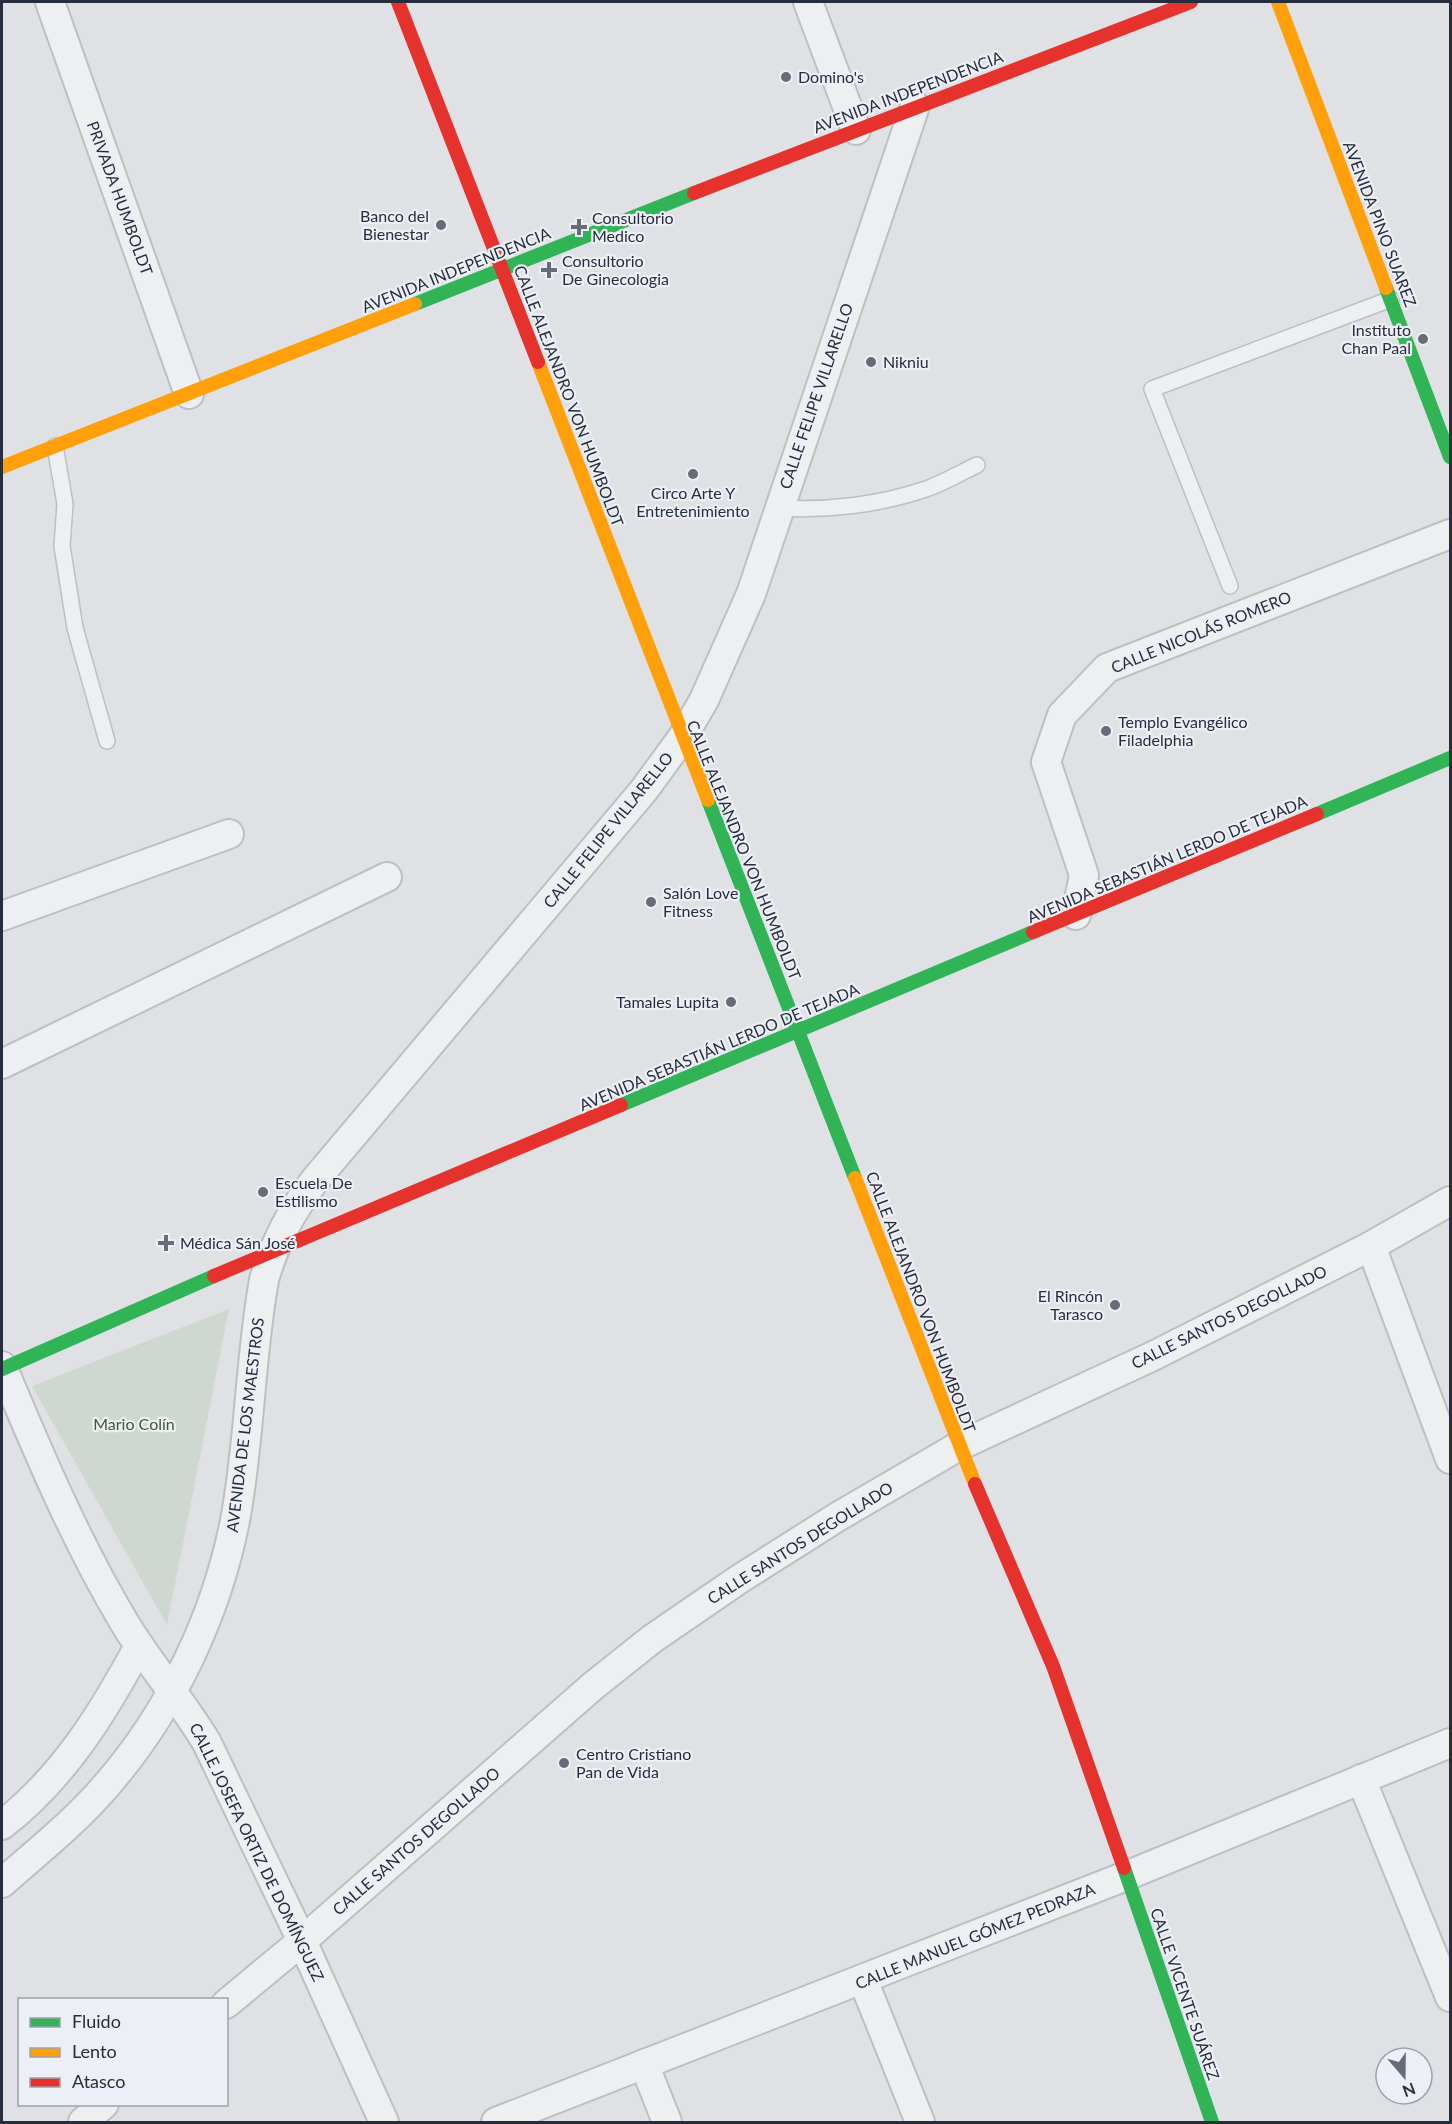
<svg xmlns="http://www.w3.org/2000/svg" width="1452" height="2124" viewBox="0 0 1452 2124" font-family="Lato,sans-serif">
<rect width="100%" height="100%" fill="#dfe1e5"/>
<polygon fill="#cfd8d0" points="229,1309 167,1625 32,1386"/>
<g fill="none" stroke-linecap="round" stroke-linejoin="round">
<g stroke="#bdbfc3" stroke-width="18">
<g id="lane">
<polyline points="55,446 65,504 62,546 75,628 107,741"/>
<path d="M778,508C826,511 879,505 926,489C943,483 960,473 977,465"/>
<polyline points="1230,586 1152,389 1391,299"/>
</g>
</g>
<g stroke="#bdbfc3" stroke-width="32">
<g id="street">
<polyline points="50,2 189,394"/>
<polyline points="808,2 856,130"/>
<polyline points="1076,915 1084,875 1046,762 1062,715 1107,668 1450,534"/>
<polyline points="2,916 229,834"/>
<polyline points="2,1064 387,877"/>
<polyline points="1371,1246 1450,1459"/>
<path d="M2,1366C38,1452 76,1542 124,1622C149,1664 182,1701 207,1743L302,1941L384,2122"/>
<polyline points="1361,1779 1450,1997"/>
<path d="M2,1825C63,1778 103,1713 139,1646"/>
<path d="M2,1883C37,1852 74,1823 105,1787C171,1712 218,1613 236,1515C250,1437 250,1358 264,1280C275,1241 291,1212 315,1180L644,790L682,738L704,700L751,594L915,106"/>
<polyline points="863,1980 920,2122"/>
<polyline points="226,2004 302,1941 593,1686 652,1639 738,1580 839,1516 959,1446 1153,1356 1371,1246 1450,1201"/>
<polyline points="644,2064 667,2122"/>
<polyline points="83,2122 104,2104"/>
<polyline points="496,2122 1126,1876 1450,1743"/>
</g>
</g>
<use href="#lane" stroke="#eeeff1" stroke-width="15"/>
<use href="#street" stroke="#eeeff1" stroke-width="28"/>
<g stroke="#30b455" stroke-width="14">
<polyline points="1386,288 1450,457"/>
<polyline points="415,304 694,193"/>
<polyline points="708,800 855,1178"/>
<polyline points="1317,814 1450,758"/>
<polyline points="621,1105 1033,932"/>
<polyline points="2,1369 214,1276"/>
<polyline points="1124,1868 1212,2122"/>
</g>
<g stroke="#ff9f0a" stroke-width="14">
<polyline points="1278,2 1386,288"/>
<polyline points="538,362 708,800"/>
<polyline points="2,467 415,304"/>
<polyline points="855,1178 975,1484"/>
</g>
<g stroke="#e5322d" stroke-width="14">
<polyline points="398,2 538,362"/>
<polyline points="694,193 1191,2"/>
<polyline points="1033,932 1317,814"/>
<polyline points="214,1276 621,1105"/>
<polyline points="975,1484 1053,1666 1124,1868"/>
</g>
</g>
<g fill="#676d78" stroke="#eceff5" stroke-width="2">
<circle cx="786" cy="77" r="6"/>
<circle cx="441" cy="225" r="6"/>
<path d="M576 218h6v6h6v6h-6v6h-6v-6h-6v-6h6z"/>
<path d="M546 261h6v6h6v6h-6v6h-6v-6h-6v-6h6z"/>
<circle cx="1423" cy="339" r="6"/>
<circle cx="871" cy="362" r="6"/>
<circle cx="693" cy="474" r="6"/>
<circle cx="1106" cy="731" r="6"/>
<circle cx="651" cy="902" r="6"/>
<circle cx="731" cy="1002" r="6"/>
<circle cx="263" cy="1192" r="6"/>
<path d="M163 1234h6v6h6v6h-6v6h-6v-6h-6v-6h6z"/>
<circle cx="1115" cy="1305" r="6"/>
<circle cx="564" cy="1763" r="6"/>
</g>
<g text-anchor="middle" stroke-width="4.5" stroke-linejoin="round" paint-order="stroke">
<g font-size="16" fill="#262e3e" stroke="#eceff5" text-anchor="start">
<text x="798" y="83">Domino's</text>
<text x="429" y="222" text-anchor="end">Banco del<tspan x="429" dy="18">Bienestar</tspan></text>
<text x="592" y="224">Consultorio<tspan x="592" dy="18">Medico</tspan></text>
<text x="562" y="267">Consultorio<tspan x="562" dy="18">De Ginecologia</tspan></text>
<text x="1411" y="336" text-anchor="end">Instituto<tspan x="1411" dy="18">Chan Paal</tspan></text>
<text x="883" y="368">Nikniu</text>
<text x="693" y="499" text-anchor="middle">Circo Arte Y<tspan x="693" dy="18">Entretenimiento</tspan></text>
<text x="1118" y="728">Templo Evangélico<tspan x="1118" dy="18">Filadelphia</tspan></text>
<text x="663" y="899">Salón Love<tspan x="663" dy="18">Fitness</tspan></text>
<text x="719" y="1008" text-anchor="end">Tamales Lupita</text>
<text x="275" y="1189">Escuela De<tspan x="275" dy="18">Estilismo</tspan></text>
<text x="180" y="1249">Médica Sán José</text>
<text x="1103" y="1302" text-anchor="end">El Rincón<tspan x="1103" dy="18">Tarasco</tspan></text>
<text x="576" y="1760">Centro Cristiano<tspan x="576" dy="18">Pan de Vida</tspan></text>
</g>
<g font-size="16" fill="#262e3e" stroke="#eceff5">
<text transform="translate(908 92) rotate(-21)" y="6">AVENIDA INDEPENDENCIA</text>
<text transform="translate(120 198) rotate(70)" y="6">PRIVADA HUMBOLDT</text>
<text transform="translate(1380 224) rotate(69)" y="6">AVENIDA PINO SUAREZ</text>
<text transform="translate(456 270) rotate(-22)" y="6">AVENIDA INDEPENDENCIA</text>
<text transform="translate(569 396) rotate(69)" y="6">CALLE ALEJANDRO VON HUMBOLDT</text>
<text transform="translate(816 396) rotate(-71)" y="6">CALLE FELIPE VILLARELLO</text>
<text transform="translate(1201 632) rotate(-22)" y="6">CALLE NICOLÁS ROMERO</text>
<text transform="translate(608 830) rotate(-51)" y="6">CALLE FELIPE VILLARELLO</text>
<text transform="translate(744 850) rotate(68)" y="6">CALLE ALEJANDRO VON HUMBOLDT</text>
<text transform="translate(1167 859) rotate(-23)" y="6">AVENIDA SEBASTIÁN LERDO DE TEJADA</text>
<text transform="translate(719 1047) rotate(-23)" y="6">AVENIDA SEBASTIÁN LERDO DE TEJADA</text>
<text transform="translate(921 1302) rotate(69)" y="6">CALLE ALEJANDRO VON HUMBOLDT</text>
<text transform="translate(1229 1317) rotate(-26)" y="6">CALLE SANTOS DEGOLLADO</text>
<text transform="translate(245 1425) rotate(-83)" y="6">AVENIDA DE LOS MAESTROS</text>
<text transform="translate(800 1543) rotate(-32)" y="6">CALLE SANTOS DEGOLLADO</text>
<text transform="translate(416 1841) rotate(-41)" y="6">CALLE SANTOS DEGOLLADO</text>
<text transform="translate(257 1852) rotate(64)" y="6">CALLE JOSEFA ORTIZ DE DOMÍNGUEZ</text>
<text transform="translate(975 1936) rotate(-22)" y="6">CALLE MANUEL GÓMEZ PEDRAZA</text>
<text transform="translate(1185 1994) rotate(71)" y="6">CALLE VICENTE SUÁREZ</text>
</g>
<g font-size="16" fill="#395a33" stroke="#eceff5">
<text x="134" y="1430">Mario Colín</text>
</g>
</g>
<rect width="1452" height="2124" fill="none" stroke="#262e3e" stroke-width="6"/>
<rect x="18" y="1998" width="210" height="108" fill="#eceff5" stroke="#9da2ac" stroke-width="1.5"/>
<rect x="30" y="2018" width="30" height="9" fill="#30b455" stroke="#9da2ac" stroke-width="1.5"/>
<text x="72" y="2028" font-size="18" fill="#262e3e">Fluido</text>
<rect x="30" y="2048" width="30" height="9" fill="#ff9f0a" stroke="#9da2ac" stroke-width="1.5"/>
<text x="72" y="2058" font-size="18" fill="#262e3e">Lento</text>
<rect x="30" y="2078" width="30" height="9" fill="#e5322d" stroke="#9da2ac" stroke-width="1.5"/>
<text x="72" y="2088" font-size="18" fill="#262e3e">Atasco</text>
<g transform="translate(1404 2076) rotate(160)"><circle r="28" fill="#eceff5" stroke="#9da2ac" stroke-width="1.5"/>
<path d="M0-4.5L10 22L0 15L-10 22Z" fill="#676d78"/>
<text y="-9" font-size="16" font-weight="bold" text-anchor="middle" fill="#262e3e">N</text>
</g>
</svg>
